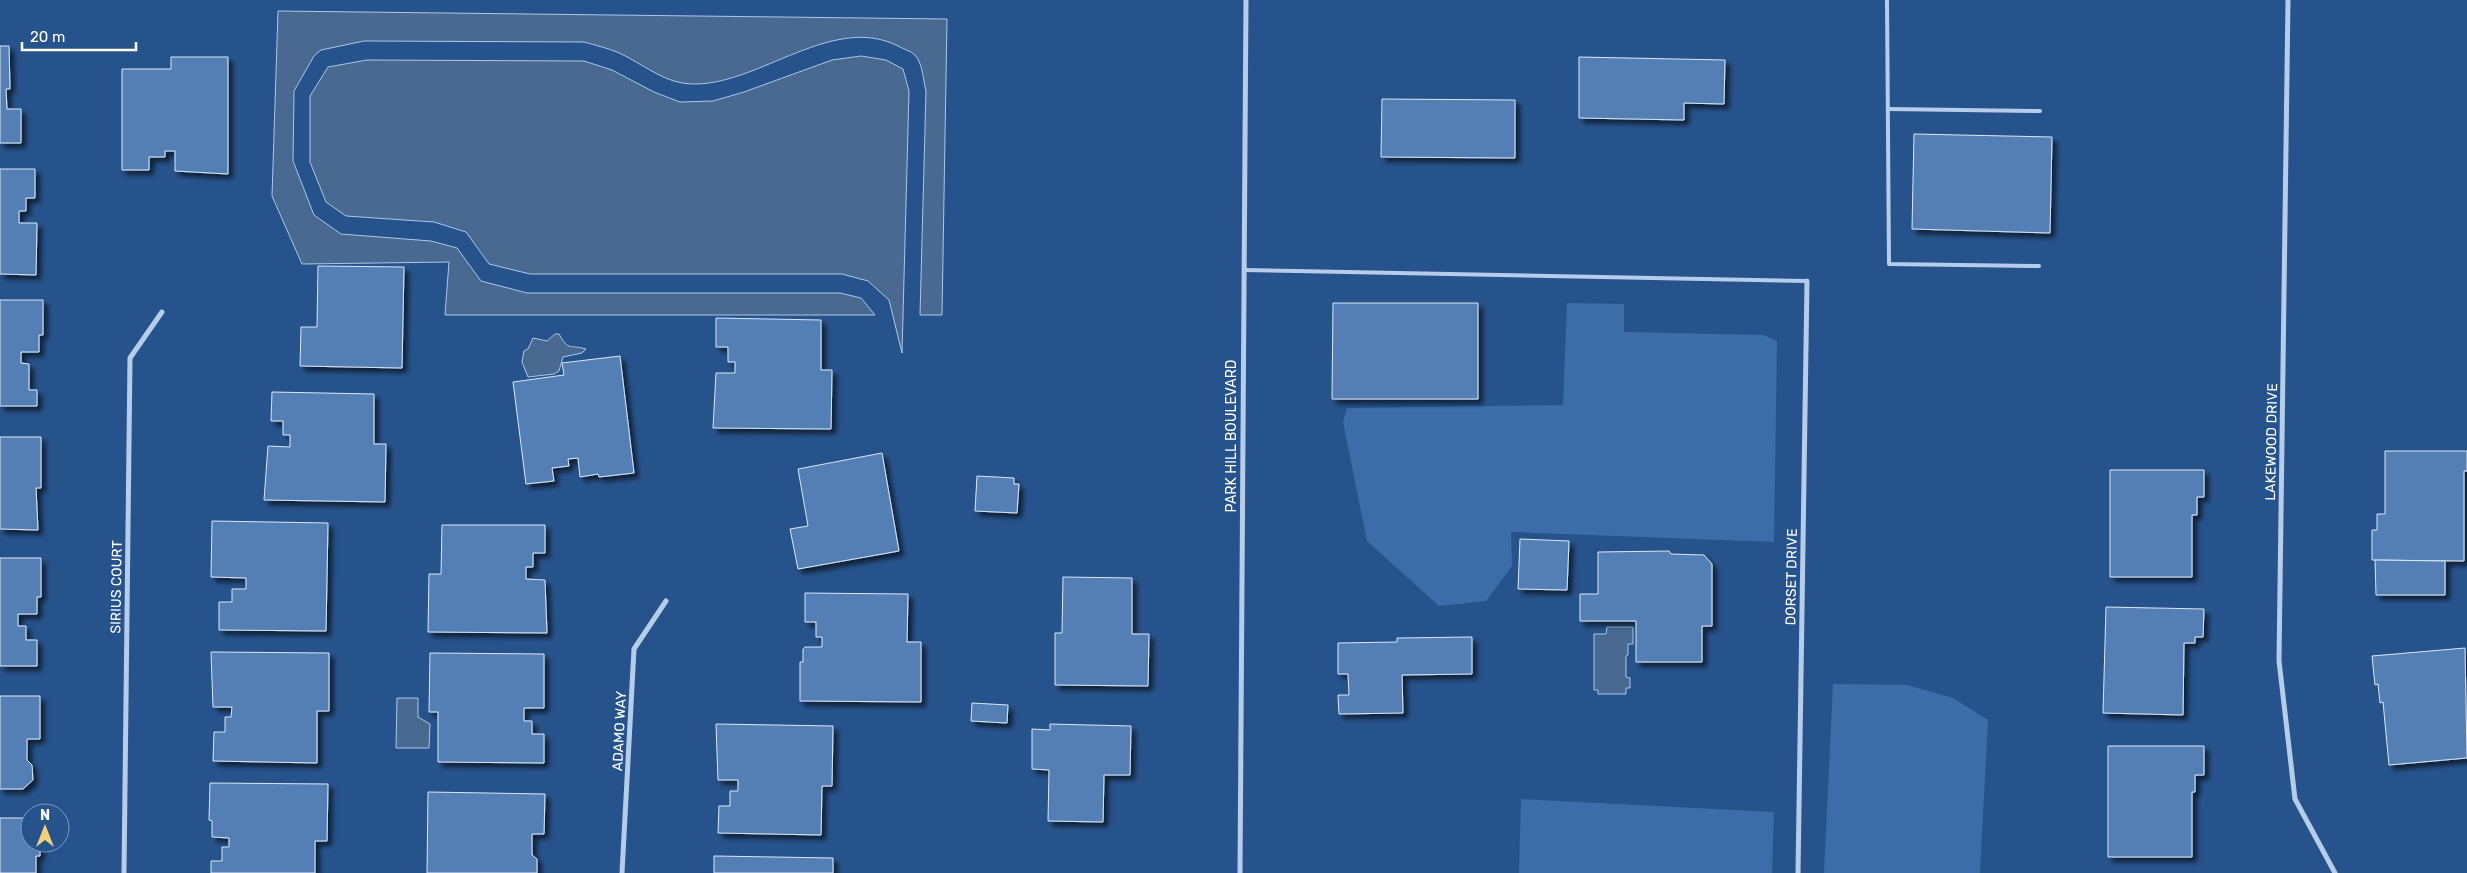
<svg xmlns="http://www.w3.org/2000/svg" width="2467" height="873" viewBox="0 0 2467 873" font-family="Rubik,sans-serif">
<defs>
<filter id="shadow"><feDropShadow dx="4.5" dy="4.5" stdDeviation="2.5" flood-color="#0009"/></filter>
</defs>
<rect width="100%" height="100%" fill="#27538c"/>
<g fill="#3b6da8">
<polygon points="1567,303 1624,304 1624,332 1764,335 1777,341 1774,542 1511,532 1512,566 1486,601 1439,606 1367,541 1343,422 1347,408 1563,405"/>
<polygon points="1833,684 1907,685 1953,698 1988,720 1980,873 1824,873"/>
<polygon points="1521,799 1774,812 1772,873 1519,873"/>
</g>
<g fill="#496991" stroke="#aac8eb">
<path d="M278,11L947,19L942,315H920L926,91C923,80 923,64 915,55C911,51 903,49 898,46C829,11 750,94 682,83C659,79 638,61 617,52C607,48 595,45 584,42L364,41L321,50L314,56L294,91L293,161L314,215L341,234L431,241L457,248L481,281L527,293H840L861,298L875,315H445L449,262L302,264L272,196Z"/>
<polygon points="861,56 886,60 903,69 909,91 902,353 889,300 868,281 842,274 530,274 489,264 466,232 434,222 346,216 326,202 310,162 310,96 328,67 367,60 584,61 612,70 654,92 680,102 713,101 744,92 832,60"/>
<path d="M555,334H559C569,352 570,344 586,349L582,353L563,357L559,371L554,374L528,377L522,362L524,351L528,349L533,338L547,341Z"/>
<polygon points="1607,627 1633,627 1633,644 1628,644 1628,655 1626,656 1626,677 1630,678 1630,688 1626,688 1626,694 1598,694 1598,690 1594,690 1594,634 1606,634"/>
<polygon points="397,698 418,698 418,717 430,724 429,748 396,748"/>
</g>
<g fill="#537fb4" stroke="#dae7f8" filter="url(#shadow)">
<polygon points="0,46 9,46 10,89 6,89 7,109 21,109 21,143 0,143"/>
<polygon points="171,57 228,57 228,174 175,171 175,151 165,151 165,157 149,157 149,170 122,170 122,69 171,69"/>
<polygon points="1579,57 1725,60 1724,104 1684,103 1684,120 1579,118"/>
<polygon points="1382,99 1515,100 1515,158 1381,157"/>
<polygon points="1914,134 2052,137 2050,233 1912,229"/>
<polygon points="0,169 35,169 35,198 26,198 26,211 19,211 19,223 37,223 36,275 0,274"/>
<polygon points="318,266 404,267 402,368 300,366 301,327 317,327"/>
<polygon points="0,300 43,300 43,335 39,335 39,352 21,352 21,363 29,364 29,390 37,390 37,406 0,406"/>
<polygon points="1333,303 1478,303 1478,399 1332,399"/>
<polygon points="716,318 821,320 821,370 832,370 831,429 713,428 716,373 735,373 735,362 728,362 728,347 716,347"/>
<polygon points="620,356 634,473 599,477 598,474 580,477 578,458 568,459 569,466 552,468 554,481 526,484 513,382 564,375 562,363"/>
<polygon points="272,392 374,394 374,444 386,444 385,502 264,500 268,446 290,447 290,435 283,435 283,421 271,421"/>
<polygon points="0,437 41,437 41,488 36,488 38,530 0,529"/>
<polygon points="2385,451 2467,451 2467,471 2464,471 2464,561 2372,560 2372,530 2377,530 2377,514 2385,514"/>
<polygon points="882,453 899,551 798,569 790,529 808,526 798,469"/>
<polygon points="2110,470 2204,470 2204,497 2197,497 2197,515 2192,515 2192,577 2110,577"/>
<polygon points="977,476 1014,478 1014,484 1019,484 1017,513 975,511"/>
<polygon points="212,521 328,523 326,631 219,630 219,602 232,602 232,589 246,589 246,578 211,577"/>
<polygon points="442,525 545,525 545,553 533,553 533,567 526,567 526,579 545,580 547,633 428,632 429,574 441,574"/>
<polygon points="1520,539 1569,541 1567,590 1518,589"/>
<polygon points="1669,551 1671,554 1704,555 1712,564 1712,626 1702,626 1702,662 1636,662 1636,621 1580,621 1580,594 1598,594 1598,552"/>
<polygon points="0,558 41,558 41,597 37,597 37,614 18,614 18,626 26,626 26,640 37,640 37,666 0,666"/>
<polygon points="2375,560 2445,561 2445,595 2376,595"/>
<polygon points="1063,577 1132,578 1132,634 1149,634 1148,686 1055,685 1055,633 1062,633"/>
<polygon points="805,593 908,594 907,642 921,642 921,702 800,701 800,662 803,662 803,649 805,647 822,647 822,637 816,637 816,622 805,622"/>
<polygon points="2106,607 2204,609 2203,637 2195,637 2195,643 2184,643 2183,715 2103,713"/>
<polygon points="1472,637 1472,674 1402,675 1403,713 1339,714 1338,695 1349,695 1348,674 1338,674 1338,643 1397,642 1397,638"/>
<polygon points="2465,648 2467,758 2389,765 2383,702 2380,703 2378,684 2375,685 2372,656"/>
<polygon points="211,652 329,653 329,711 317,711 317,763 213,761 214,732 225,732 225,717 231,717 232,707 213,707"/>
<polygon points="430,653 544,654 544,708 524,708 524,721 532,721 532,734 544,734 544,763 438,762 438,712 429,712"/>
<polygon points="0,696 40,696 40,739 27,739 27,760 32,765 33,780 23,789 0,789"/>
<polygon points="972,703 1008,705 1007,723 971,721"/>
<polygon points="716,724 833,726 832,786 822,786 821,835 718,833 719,806 730,806 730,791 738,791 738,780 718,780"/>
<polygon points="1050,724 1131,726 1130,775 1104,775 1103,822 1048,821 1049,770 1032,769 1032,729 1050,730"/>
<polygon points="2108,746 2204,746 2204,775 2195,775 2195,792 2192,792 2192,857 2108,857"/>
<polygon points="210,783 328,784 327,841 315,841 315,873 211,873 211,861 222,861 222,847 229,847 229,838 212,837 212,821 209,820"/>
<polygon points="428,792 545,794 544,834 532,834 532,855 537,859 537,873 427,873"/>
<polygon points="0,818 30,818 30,843 40,843 40,856 36,856 36,873 0,873"/>
<polygon points="714,856 833,858 833,873 714,873"/>
</g>
<g fill="none" stroke-linecap="round" stroke-linejoin="round">
<g stroke="#b5cdea" stroke-width="4">
<polyline points="1887,0 1889,264 2039,266"/>
<polyline points="1888,109 2040,111"/>
<polyline points="1244,270 1807,281"/>
</g>
<g stroke="#b5cdea" stroke-width="5">
<polyline points="2288,0 2279,661 2295,799 2335,873"/>
<polyline points="124,873 130,358 162,312"/>
<polyline points="622,873 634,649 666,601"/>
<polyline points="1240,873 1246,0"/>
<polyline points="1798,873 1807,281"/>
</g>
</g>
<g text-anchor="middle" stroke-width="4" stroke-linejoin="round" paint-order="stroke">
<g font-size="14" fill="#fff" stroke="#27538c">
<text transform="translate(1231 436) rotate(-90)" y="5">PARK HILL BOULEVARD</text>
<text transform="translate(2271 442) rotate(-89)" y="5">LAKEWOOD DRIVE</text>
<text transform="translate(1791 577) rotate(-89)" y="5">DORSET DRIVE</text>
<text transform="translate(116 587) rotate(-89)" y="5">SIRIUS COURT</text>
<text transform="translate(619 731) rotate(-87)" y="5">ADAMO WAY</text>
</g>
</g>
<g transform="translate(45 828)"><circle r="24" fill="#27538c" stroke="#7d98ba"/>
<path d="M0-4L9 19L0 12L-9 19Z" fill="#f3d07b"/>
<text y="-8" font-size="14" font-weight="bold" text-anchor="middle" fill="#ffffff">N</text>
</g>
<path d="M22 42v8h114v-8" fill="none" stroke="#ffffff" stroke-width="2.5"/>
<text x="30" y="42" font-size="15" fill="#ffffff" stroke="#27538c" stroke-width="4" paint-order="stroke">20 m</text>
</svg>
